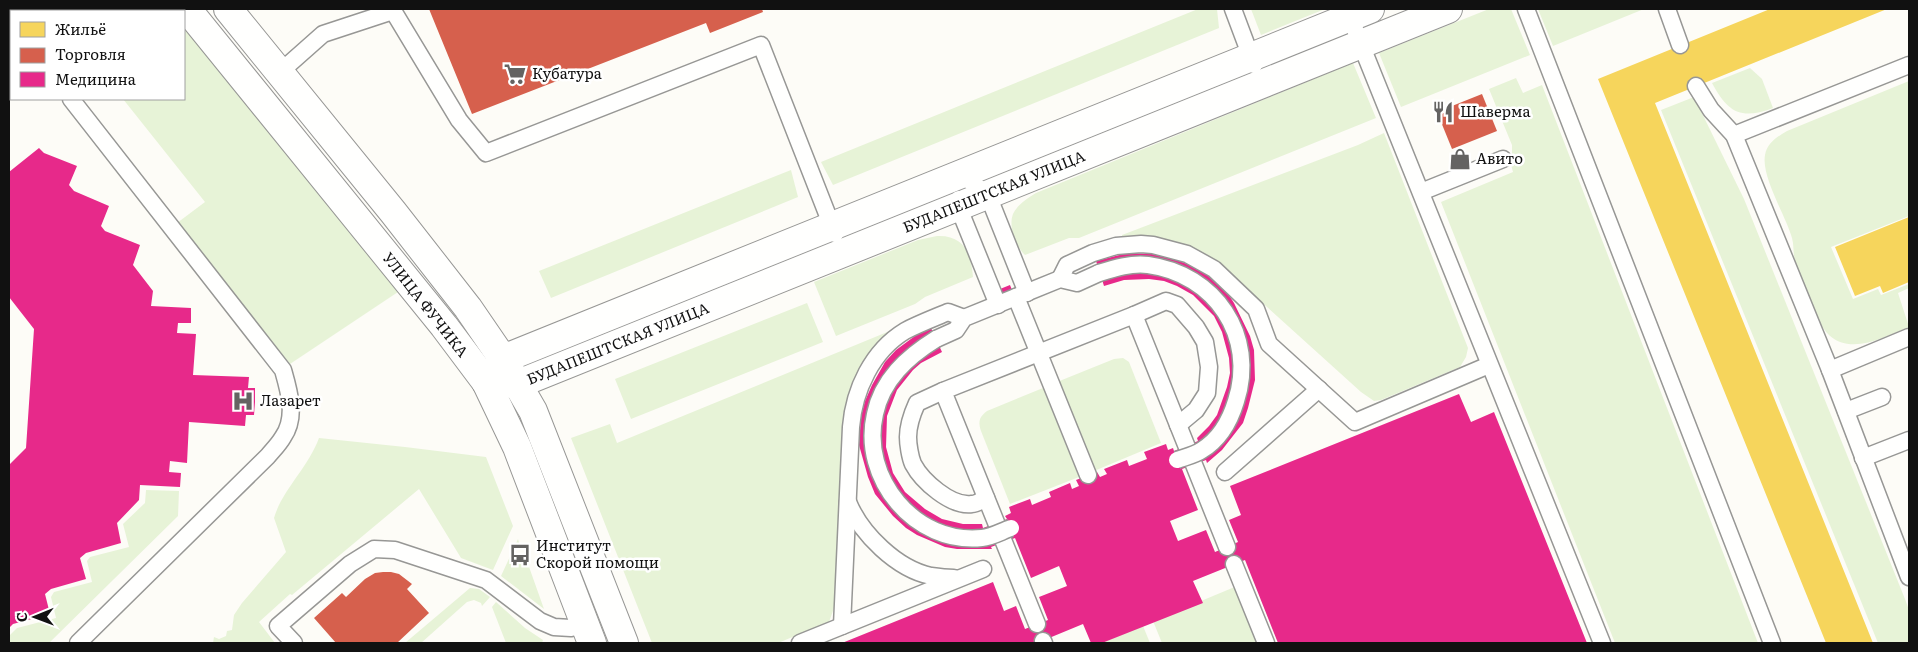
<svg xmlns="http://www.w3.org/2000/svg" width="1918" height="652" viewBox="0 0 1918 652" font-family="Literata,serif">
<rect width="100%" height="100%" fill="#fdfcf7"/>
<g fill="#e7f3d7">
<polygon points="102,9 169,9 171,11 98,11"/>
<polygon points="1198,9 1217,9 1219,28 833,185 821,162"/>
<polygon points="1251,9 1325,9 1261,35"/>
<polygon points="1489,9 1511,9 1530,55 1401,107 1379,53"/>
<polygon points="1538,9 1644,9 1553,46"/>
<polygon points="184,27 398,292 290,364 177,223 205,202 123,99 184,99"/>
<path d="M1353,63L1376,118L1079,238H1069L1025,255C1016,247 1008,227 1013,214C1017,205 1028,198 1036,193Z"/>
<path d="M1750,68L1762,79L1773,108C1741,120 1728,113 1712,83Z"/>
<polygon points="1516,78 1523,93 1542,85 1758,643 1615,643 1441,202 1513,172 1509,157 1512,155 1512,145 1489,89"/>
<path d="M1909,81V216L1831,247L1853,299L1878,289L1881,295L1909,284V288L1898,293L1909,327C1888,335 1863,350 1840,342C1819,334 1812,304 1805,286C1802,278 1797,269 1795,261C1793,254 1794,245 1792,238C1786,216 1761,177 1765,155C1767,143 1777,137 1787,131Z"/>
<polygon points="1694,97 1744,199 1905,599 1909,610 1909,643 1878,643 1661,110"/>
<path d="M1384,133L1468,348L1466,357L1460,367L1381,400L1374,401L1361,392L1215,260C1186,242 1156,234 1122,237V235L1358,145Z"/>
<polygon points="791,170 798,197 551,298 539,271"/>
<path d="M937,236C964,235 971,253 973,277L925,297L915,304L836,336L814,282L918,240Z"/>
<polygon points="807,303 823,342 631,419 615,379"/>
<polygon points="897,328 848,398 845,411 834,608 829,622 778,643 652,643 571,438 610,424 617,443"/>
<polygon points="1123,358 1129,362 1161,443 1094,471 1057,382 1114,359"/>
<path d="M1043,388L1079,477L1010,504L981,431C978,422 979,417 987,411Z"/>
<path d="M319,438L405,447L486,457L513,526L493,570L461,558L419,489L292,595L290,594L259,622L275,643H213L214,637L219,639L226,636L227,631L232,630L234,615L242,603L286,552L274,518C282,490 308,468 319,438Z"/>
<polygon points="146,490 179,491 178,516 49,643 9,643 9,636 17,628 56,618 51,597 54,592 92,582 87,561 90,557 129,547 123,524 145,503"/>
<polygon points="518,539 520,546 514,549 522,566 528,564 544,609 501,576"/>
<polygon points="1237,586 1259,643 1162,643 1153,621"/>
<polygon points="470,588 479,589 490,597 482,606 481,603 474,600 467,602 421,643 405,643"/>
<polygon points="496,602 525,628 543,640 542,643 506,643 492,607"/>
<polygon points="1143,626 1150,643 1101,643"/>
</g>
<g fill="#f6d55c">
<polygon points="1770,9 1887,9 1655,103 1873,643 1826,643 1598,79"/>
<polygon points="1909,217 1909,282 1883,293 1880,286 1855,296 1835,247"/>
</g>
<g fill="#d6604d">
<polygon points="429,9 762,9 763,12 710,33 706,23 472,114"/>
<polygon points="1482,94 1497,131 1452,149 1437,112"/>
<polygon points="383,572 391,572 399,574 412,584 407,589 429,613 397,643 336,643 314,618 342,593 346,597 365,579 375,573"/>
</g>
<g fill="#e7298a">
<polygon points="39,148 44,153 77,166 69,185 74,191 109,206 101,226 105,231 140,245 133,265 153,291 151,306 191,308 191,323 178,323 177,333 196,334 193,375 249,377 248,388 255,388 255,402 254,415 246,415 245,426 189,422 187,463 170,461 169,472 181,473 180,487 140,485 139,500 117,523 121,543 86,553 80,558 86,579 51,589 45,594 50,614 13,624 9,628 9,465 26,448 34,329 9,297 9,172"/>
<polygon points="1127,253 1154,254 1170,257 1199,269 1212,278 1225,289 1234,303 1250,336 1254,350 1255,380 1248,408 1243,423 1222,450 1207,463 1206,460 1182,469 1198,510 1170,521 1178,541 1206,530 1215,552 1238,542 1229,520 1241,515 1230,486 1459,394 1471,422 1494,412 1587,643 1278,643 1245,560 1193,581 1203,603 1102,643 1091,643 1083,624 1037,643 842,643 993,582 1004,611 1016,606 1025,629 1048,620 1039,597 1067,586 1059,566 1031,578 1015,538 991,547 992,549 957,549 945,547 917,535 906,528 893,516 875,494 868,477 859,445 861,416 865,401 872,385 885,362 896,350 919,333 931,328 942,352 921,363 913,370 897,390 887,416 886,447 893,473 905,492 925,509 942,519 963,524 982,524 983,528 1007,519 1005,516 1011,513 1009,507 1030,499 1032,505 1051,497 1049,492 1070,483 1072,489 1079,486 1076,480 1097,472 1100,477 1107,474 1104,469 1127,460 1129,466 1147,459 1144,452 1166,444 1168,450 1173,448 1174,451 1198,441 1197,438 1209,426 1217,415 1227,387 1230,373 1229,358 1222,332 1214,316 1193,295 1177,286 1164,281 1149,279 1124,280 1104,286 1096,261"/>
<polygon points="1010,285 1014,295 1004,299 1000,289"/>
</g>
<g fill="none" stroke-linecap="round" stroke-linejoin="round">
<g stroke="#979795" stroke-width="19">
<g id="service">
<polyline points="392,9 459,120 486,153 761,45 835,234"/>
<polyline points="1233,9 1254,65"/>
<polyline points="1526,9 1772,643"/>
<polyline points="1667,9 1680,45"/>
<polyline points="73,11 76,9"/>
<polyline points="1350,17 1602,643"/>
<polyline points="9,20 11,23"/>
<polyline points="9,64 11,62"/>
<polyline points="279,73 323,34 393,11"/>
<polyline points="1696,86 1711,110 1734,135 1830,370 1909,577"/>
<path d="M71,99L283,370C289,391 297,417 283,437C279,444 273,450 268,456L78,643"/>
<polyline points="1734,135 1909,65"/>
<polyline points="961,174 988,195 1027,293"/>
<polyline points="1421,192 1503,159"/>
<polyline points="959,199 958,206 998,305"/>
<polyline points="1060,279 1067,265 1093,253 1116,246 1141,244 1153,245 1187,254 1214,269 1256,309 1269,344 1355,422 1489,365"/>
<polyline points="1016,297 1088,475"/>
<polyline points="1134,315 1166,301 1177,305 1196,327 1205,342 1209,367 1207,393 1196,410 1178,425"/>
<polyline points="936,339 956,330 964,318 1060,279 1077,283 1099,273"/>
<polyline points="1830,370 1909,337"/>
<path d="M943,391L917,403C912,414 908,425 908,437C908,444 910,457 913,464C922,481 951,507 972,504C977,504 982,500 986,498"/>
<polyline points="1846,411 1882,397"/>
<polyline points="1863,458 1909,440"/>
<polyline points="1225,472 1319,389"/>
<path d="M848,502C861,534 897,569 931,576C938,577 946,578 954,578"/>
<polyline points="1234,564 1266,643"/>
<polyline points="1037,624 943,391 1134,315 1227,547"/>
<path d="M842,626L851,427C854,390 872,351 905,331C918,324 934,318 948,312L964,318"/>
<polyline points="1043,641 1044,643"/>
<polyline points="294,643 278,626 350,564 374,549 395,550 486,580 540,621 554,627 571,628 584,625"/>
<polyline points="800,643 983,569"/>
</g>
</g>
<g stroke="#979795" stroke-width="30">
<g id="minor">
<polyline points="187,9 444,326 486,382 517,447 592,643"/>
<polyline points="228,9 393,212 468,308 503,359 533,411 624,643"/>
<polyline points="486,382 518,384 1448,9"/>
<polyline points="486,382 503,359 1370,9"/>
</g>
</g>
<use href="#service" stroke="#fffffe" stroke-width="16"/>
<use href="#minor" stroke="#fffffe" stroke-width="28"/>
<g stroke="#979795" stroke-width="19" stroke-linecap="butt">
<g id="service-bridge">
<path d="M1099,273C1115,268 1131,263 1148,265C1215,274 1257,336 1236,401C1230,421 1220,439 1202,450C1195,455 1185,457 1177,460"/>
<path d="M936,339C907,357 882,380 875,414C860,478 915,545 982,538C992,537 1002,531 1011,528"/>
</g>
</g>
<use href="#service-bridge" stroke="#fffffe" stroke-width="16"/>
</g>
<defs>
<g id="supermarket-bare" transform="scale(1.725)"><path d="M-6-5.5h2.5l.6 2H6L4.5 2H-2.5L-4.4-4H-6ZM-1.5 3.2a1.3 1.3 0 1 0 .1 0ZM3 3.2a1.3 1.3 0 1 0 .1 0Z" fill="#646362" stroke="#fff" stroke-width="2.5" paint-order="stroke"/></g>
<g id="restaurant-bare" transform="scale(1.725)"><path d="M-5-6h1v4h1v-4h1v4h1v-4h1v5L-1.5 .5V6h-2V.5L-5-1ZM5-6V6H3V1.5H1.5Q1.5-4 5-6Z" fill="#646362" stroke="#fff" stroke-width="2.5" paint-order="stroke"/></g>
<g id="shop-bare" transform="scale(1.725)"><path d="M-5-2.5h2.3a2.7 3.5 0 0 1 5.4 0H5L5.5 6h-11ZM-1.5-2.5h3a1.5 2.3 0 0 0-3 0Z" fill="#646362" stroke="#fff" stroke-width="2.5" paint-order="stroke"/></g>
<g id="hospital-bare" transform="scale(1.725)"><path d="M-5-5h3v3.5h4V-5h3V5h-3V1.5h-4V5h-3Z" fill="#646362" stroke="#fff" stroke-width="2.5" paint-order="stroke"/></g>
<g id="bus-bare" transform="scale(1.725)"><path d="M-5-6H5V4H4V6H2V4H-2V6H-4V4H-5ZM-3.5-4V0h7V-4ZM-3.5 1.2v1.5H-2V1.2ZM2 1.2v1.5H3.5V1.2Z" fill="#646362" stroke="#fff" stroke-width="2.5" paint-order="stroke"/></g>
</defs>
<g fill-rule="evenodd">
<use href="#supermarket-bare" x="515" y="74"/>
<use href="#restaurant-bare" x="1443" y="112"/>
<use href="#shop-bare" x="1460" y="159"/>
<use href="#hospital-bare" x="243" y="401"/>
<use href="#bus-bare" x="520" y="555"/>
</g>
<g text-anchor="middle" stroke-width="5" stroke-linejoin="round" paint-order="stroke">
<g font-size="15" fill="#111" stroke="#fff" text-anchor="start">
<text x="532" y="79">Кубатура</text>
<text x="1460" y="117">Шаверма</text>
<text x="1476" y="164">Авито</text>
<text x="260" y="406">Лазарет</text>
<text x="536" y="551">Институт<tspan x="536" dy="17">Скорой помощи</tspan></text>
</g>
<g font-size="15" fill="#111" stroke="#fff">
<text transform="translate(994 192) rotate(-22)" y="5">БУДАПЕШТСКАЯ УЛИЦА</text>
<text transform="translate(425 305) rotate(52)" y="5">УЛИЦА ФУЧИКА</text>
<text transform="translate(618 344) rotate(-22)" y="5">БУДАПЕШТСКАЯ УЛИЦА</text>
</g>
</g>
<rect width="1918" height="652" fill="none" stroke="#111111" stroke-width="20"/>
<rect x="10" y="10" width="175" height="90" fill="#ffffff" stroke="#a0a0a0"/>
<rect x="20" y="22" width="25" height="15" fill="#f6d55c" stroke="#a0a0a0"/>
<text x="55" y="35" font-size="15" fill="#111111">Жильё</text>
<rect x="20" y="48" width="25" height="15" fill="#d6604d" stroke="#a0a0a0"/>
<text x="55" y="60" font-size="15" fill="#111111">Торговля</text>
<rect x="20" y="72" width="25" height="15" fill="#e7298a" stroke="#a0a0a0"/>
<text x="55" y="85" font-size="15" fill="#111111">Медицина</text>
<g transform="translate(35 617) rotate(269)" stroke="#ffffff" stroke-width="4" paint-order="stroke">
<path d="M0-4L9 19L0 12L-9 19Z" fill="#111111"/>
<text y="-8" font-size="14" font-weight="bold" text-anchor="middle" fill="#111111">С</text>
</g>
</svg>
